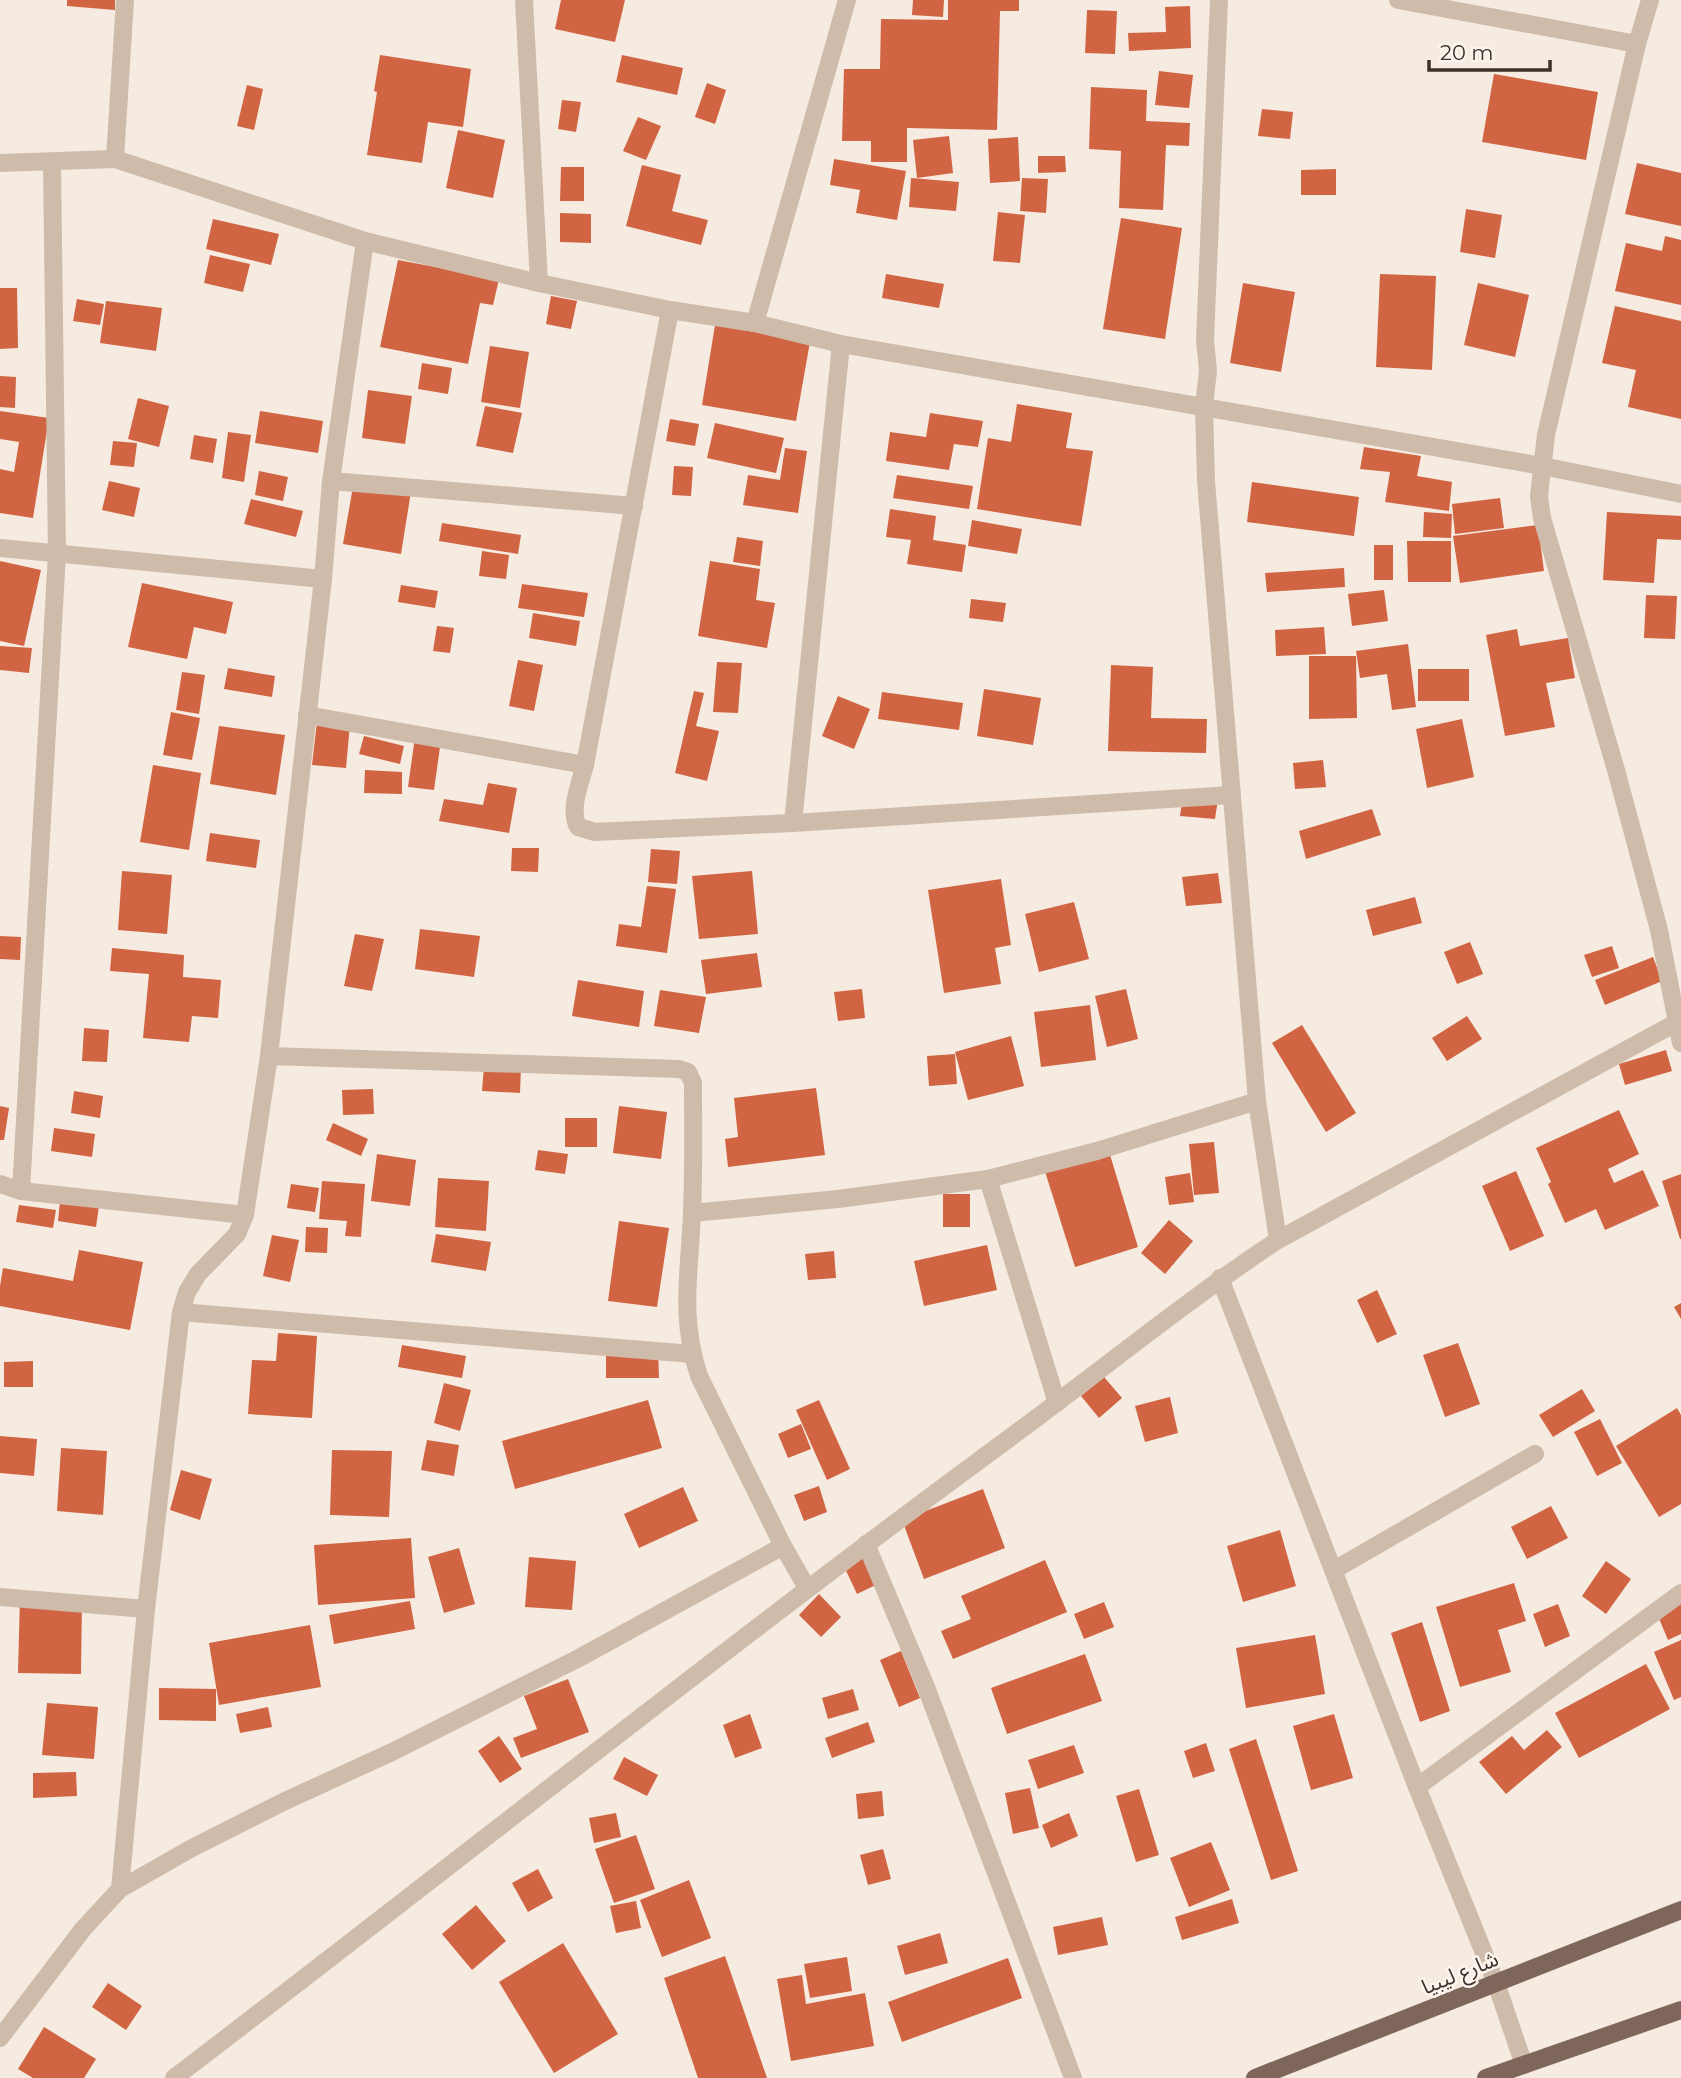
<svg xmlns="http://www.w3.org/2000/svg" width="1681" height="2078" viewBox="0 0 1681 2078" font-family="Montserrat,'Noto Sans Arabic',sans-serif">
<rect width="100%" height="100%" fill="#f5ebe0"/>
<g fill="#d16442">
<polygon points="67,0 115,0 115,10 67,6"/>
<polygon points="561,0 625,0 615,42 555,29"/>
<polygon points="913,0 944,0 943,17 912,15"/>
<polygon points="948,0 1019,0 1019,11 1000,11 997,130 907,128 907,162 871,162 871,141 842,141 844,69 880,69 881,19 948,20"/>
<polygon points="1190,6 1191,48 1129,51 1128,33 1166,32 1165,7"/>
<polygon points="1087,10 1117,11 1115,54 1085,53"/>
<polygon points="380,55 471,69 463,127 428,122 422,163 367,155 377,92 374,91"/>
<polygon points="622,55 683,68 677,95 616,82"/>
<polygon points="1159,71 1193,75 1189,108 1155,105"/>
<polygon points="1494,74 1598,92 1586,160 1482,142"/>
<polygon points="707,83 726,90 715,124 695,117"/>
<polygon points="247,85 263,89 254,130 237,126"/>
<polygon points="1091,87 1147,90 1146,121 1190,123 1189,146 1166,145 1163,210 1119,208 1121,151 1089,149"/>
<polygon points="562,100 581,102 576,132 558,129"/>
<polygon points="1262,109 1293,112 1290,139 1258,136"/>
<polygon points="638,117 661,126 646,160 623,151"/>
<polygon points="458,130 505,140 493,198 446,188"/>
<polygon points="949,136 953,173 917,178 913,140"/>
<polygon points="1018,137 1020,181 990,183 988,139"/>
<polygon points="1038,156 1065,156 1066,172 1038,173"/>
<polygon points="834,159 906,171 897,220 856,213 860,190 830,185"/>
<polygon points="1637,163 1681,173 1681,226 1625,214"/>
<polygon points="642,165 681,175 672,211 708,220 701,245 626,226"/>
<polygon points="561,167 584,167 584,201 560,201"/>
<polygon points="1336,169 1336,195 1301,195 1301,170"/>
<polygon points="911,178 959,182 956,211 909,207"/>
<polygon points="1022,178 1048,179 1046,213 1020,211"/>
<polygon points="1466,209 1502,215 1495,258 1460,252"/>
<polygon points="998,212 1025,215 1020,263 993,261"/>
<polygon points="560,213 591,214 591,243 560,242"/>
<polygon points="1121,218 1182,228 1165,339 1103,329"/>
<polygon points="213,219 279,234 271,265 206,249"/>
<polygon points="1665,236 1681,240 1681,305 1615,291 1626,243 1662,251"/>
<polygon points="210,255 250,264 243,292 204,283"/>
<polygon points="398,260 499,279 493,305 480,303 468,364 380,347"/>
<polygon points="886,274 944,284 939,308 882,298"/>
<polygon points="1380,274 1436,276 1432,370 1376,367"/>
<polygon points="1243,283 1295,292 1281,372 1230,363"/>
<polygon points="1478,283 1529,295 1515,357 1464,345"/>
<polygon points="0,288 17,288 18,348 0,349"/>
<polygon points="551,296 577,301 571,329 546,324"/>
<polygon points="77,299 104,304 100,325 73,321"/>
<polygon points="106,301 162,308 156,351 100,343"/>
<polygon points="1615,306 1681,321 1681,419 1628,407 1636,370 1602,363"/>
<polygon points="715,325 810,342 796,421 702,405"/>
<polygon points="490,346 529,352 520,408 481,402"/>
<polygon points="422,363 452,368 448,394 418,389"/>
<polygon points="0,376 16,377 15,408 0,407"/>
<polygon points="368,390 412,396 405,444 362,438"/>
<polygon points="138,398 169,406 159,447 128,439"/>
<polygon points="1017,404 1072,413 1066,448 1093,451 1081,526 977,509 988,438 1011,442"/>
<polygon points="485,406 522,413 513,453 476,446"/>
<polygon points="0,411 49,418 33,518 0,513 0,469 14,472 19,442 0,439"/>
<polygon points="260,411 323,421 318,453 255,443"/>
<polygon points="930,413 983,421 978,447 954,444 949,470 886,461 890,432 926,437"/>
<polygon points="670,419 699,424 695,446 666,441"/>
<polygon points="715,423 784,438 776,473 707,458"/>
<polygon points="228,432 251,435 244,482 222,478"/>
<polygon points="194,435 217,439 213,463 190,459"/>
<polygon points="113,441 137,443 134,467 110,465"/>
<polygon points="1364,447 1421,456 1417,476 1452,482 1449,511 1385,502 1390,472 1360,469"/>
<polygon points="785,448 807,451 798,513 743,505 748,475 780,480"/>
<polygon points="674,466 693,467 691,496 672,495"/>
<polygon points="259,471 288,477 283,501 255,495"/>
<polygon points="355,475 412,485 401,554 343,544"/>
<polygon points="897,475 973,486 969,509 893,498"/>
<polygon points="109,481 140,488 134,517 102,510"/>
<polygon points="1252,482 1359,497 1354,536 1247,522"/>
<polygon points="1500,498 1504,528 1455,534 1452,504"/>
<polygon points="251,499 303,511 296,537 244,524"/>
<polygon points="890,509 936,516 933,540 966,545 962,572 907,564 911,540 886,537"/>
<polygon points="1424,512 1452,514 1451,538 1423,537"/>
<polygon points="1607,512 1681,516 1681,540 1657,539 1654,583 1603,580"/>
<polygon points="972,520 1022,529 1017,554 968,546"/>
<polygon points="442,523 521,535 518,554 439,541"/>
<polygon points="1538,525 1544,571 1460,583 1453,536"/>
<polygon points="737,537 763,541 760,566 733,562"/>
<polygon points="1407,541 1451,541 1451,582 1408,582"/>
<rect x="1374" y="545" width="19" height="35"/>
<polygon points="482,551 509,555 506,579 479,576"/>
<polygon points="0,561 41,570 24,646 0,641"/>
<polygon points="710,561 760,569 756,600 775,603 767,648 698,636"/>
<polygon points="1344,568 1345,587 1267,592 1265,573"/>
<polygon points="142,583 233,602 226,634 194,627 187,659 128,647"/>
<polygon points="522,584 588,593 584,617 518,608"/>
<polygon points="401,585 438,591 435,608 398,602"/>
<polygon points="1384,590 1388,621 1352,626 1348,594"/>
<polygon points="1646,595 1677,596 1675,639 1644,638"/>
<polygon points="971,599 1006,603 1003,622 969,618"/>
<polygon points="533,613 580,621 576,646 529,638"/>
<polygon points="437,626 454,628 450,653 433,651"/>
<polygon points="1324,627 1326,654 1276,656 1275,630"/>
<polygon points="1517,629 1520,646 1568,638 1575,678 1546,683 1555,727 1505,736 1486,635"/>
<polygon points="1408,644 1416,707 1392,710 1387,674 1360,678 1356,651"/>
<polygon points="0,646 32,648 29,673 0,670"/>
<polygon points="1309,656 1356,656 1357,718 1309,719"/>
<polygon points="518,660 543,665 534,711 509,706"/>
<polygon points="717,662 742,663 738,713 713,712"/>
<polygon points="1111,665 1153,667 1151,718 1207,719 1206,753 1108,751"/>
<polygon points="228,668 275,676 272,697 224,689"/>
<rect x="1418" y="669" width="51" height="32"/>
<polygon points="182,672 205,675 199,714 176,710"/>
<polygon points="984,689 1041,698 1033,745 977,736"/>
<polygon points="694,691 704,693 696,726 719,731 707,781 675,773"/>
<polygon points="882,692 963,703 959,730 878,719"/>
<polygon points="838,696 870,709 854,749 822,736"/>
<polygon points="171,712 200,718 192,760 163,755"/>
<polygon points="1462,719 1474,777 1427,788 1416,729"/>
<polygon points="317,721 350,724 346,768 312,765"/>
<polygon points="219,726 285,735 276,795 210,784"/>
<polygon points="364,736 404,746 400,764 359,754"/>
<polygon points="415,737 441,740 434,790 408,787"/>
<polygon points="1323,760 1326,787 1295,789 1293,763"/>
<polygon points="153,765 201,773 189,850 140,842"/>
<polygon points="365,770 402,772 402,794 364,793"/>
<polygon points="488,783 517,788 509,833 439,821 444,799 483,805"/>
<polygon points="1183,795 1218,799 1215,819 1180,816"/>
<polygon points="1372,809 1381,835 1306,859 1299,831"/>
<polygon points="210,833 260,840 256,868 206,861"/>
<polygon points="512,848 539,848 538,872 511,871"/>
<polygon points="651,849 680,851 677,884 648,882"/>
<polygon points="122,871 172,875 167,934 118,930"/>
<polygon points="752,871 758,934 699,939 692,876"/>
<polygon points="1218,873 1222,903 1186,906 1182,877"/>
<polygon points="1001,879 1011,945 995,948 1001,984 944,993 928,890"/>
<polygon points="647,886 676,889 667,953 616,946 619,924 641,927"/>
<polygon points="1415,897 1422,923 1373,936 1366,910"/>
<polygon points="1074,902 1089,959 1039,972 1025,914"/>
<polygon points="420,929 480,936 474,977 415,969"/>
<polygon points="355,934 384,939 372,991 344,986"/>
<polygon points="0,936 21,937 20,960 0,959"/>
<polygon points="1470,942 1483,974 1457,984 1444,952"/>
<polygon points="1612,946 1619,968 1592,977 1584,955"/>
<polygon points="112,948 184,955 183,977 221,980 218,1018 192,1016 189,1042 143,1038 149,974 110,971"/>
<polygon points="757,953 762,987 706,994 701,960"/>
<polygon points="1653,957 1662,981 1605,1005 1595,980"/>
<polygon points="578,980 644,991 639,1027 572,1016"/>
<polygon points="862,989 865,1018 838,1021 834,992"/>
<polygon points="1126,989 1138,1039 1107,1047 1095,996"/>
<polygon points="660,990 706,997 699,1033 654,1026"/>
<polygon points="1090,1005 1096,1060 1041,1067 1034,1012"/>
<polygon points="1467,1016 1482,1039 1447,1061 1432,1038"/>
<polygon points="1302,1025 1356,1113 1326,1132 1272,1043"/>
<polygon points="84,1028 109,1030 107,1062 82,1061"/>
<polygon points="1011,1036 1024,1086 968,1100 955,1052"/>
<polygon points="1666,1050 1672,1071 1625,1085 1619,1064"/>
<polygon points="955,1054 957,1084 929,1086 927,1056"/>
<polygon points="484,1066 521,1067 520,1093 482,1091"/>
<polygon points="816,1088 825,1155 728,1167 725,1139 738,1137 734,1098"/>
<polygon points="373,1089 374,1114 343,1115 342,1090"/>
<polygon points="74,1091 103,1096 100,1118 71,1113"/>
<polygon points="0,1106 9,1108 4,1140 0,1140"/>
<polygon points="619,1106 667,1112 661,1159 613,1153"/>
<polygon points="1619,1110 1639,1154 1608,1169 1614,1183 1643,1170 1659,1206 1605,1230 1596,1209 1565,1223 1548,1184 1551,1182 1536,1148"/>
<rect x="565" y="1118" width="32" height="29"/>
<polygon points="333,1123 368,1139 361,1156 326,1140"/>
<polygon points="54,1128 95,1134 92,1157 51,1151"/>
<polygon points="1214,1142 1219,1193 1194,1195 1189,1144"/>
<polygon points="1107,1145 1138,1247 1075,1267 1043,1165"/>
<polygon points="538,1150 568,1154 565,1174 535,1170"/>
<polygon points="377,1154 416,1160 410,1206 371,1201"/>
<polygon points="1516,1171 1544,1236 1510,1251 1482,1186"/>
<polygon points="1190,1173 1194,1202 1169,1205 1165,1177"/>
<polygon points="1681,1174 1681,1239 1680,1239 1662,1181"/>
<polygon points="438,1178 489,1181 486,1231 435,1227"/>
<polygon points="322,1181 365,1184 361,1237 345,1236 347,1221 319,1219"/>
<polygon points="291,1184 319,1188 315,1212 287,1208"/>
<rect x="943" y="1194" width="27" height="33"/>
<polygon points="60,1201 99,1206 96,1227 58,1221"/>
<polygon points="19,1205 56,1210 53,1228 16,1222"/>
<polygon points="1169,1220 1193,1241 1165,1274 1141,1253"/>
<polygon points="619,1221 669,1228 657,1307 608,1301"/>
<polygon points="306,1227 328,1228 327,1253 305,1252"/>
<polygon points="436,1234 491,1242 486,1271 431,1262"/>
<polygon points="272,1235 299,1240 290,1282 263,1276"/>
<polygon points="987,1245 997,1290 924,1306 914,1261"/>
<polygon points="79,1250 143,1262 130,1330 0,1306 0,1286 3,1268 73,1281"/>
<polygon points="834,1251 836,1278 808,1280 805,1254"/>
<polygon points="1377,1290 1397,1334 1377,1343 1357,1300"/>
<polygon points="1681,1303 1681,1319 1674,1307"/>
<polygon points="278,1333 317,1336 312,1418 248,1414 252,1360 276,1361"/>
<polygon points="1458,1343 1480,1404 1445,1417 1423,1355"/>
<polygon points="402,1345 466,1356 462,1378 398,1367"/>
<polygon points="606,1349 658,1349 659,1378 606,1378"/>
<polygon points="33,1361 33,1387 4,1387 4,1362"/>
<polygon points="1104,1377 1122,1398 1099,1418 1081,1396"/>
<polygon points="444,1383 471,1390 460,1431 434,1423"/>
<polygon points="1582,1389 1595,1411 1553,1437 1539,1415"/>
<polygon points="1170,1397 1178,1433 1145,1442 1135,1406"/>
<polygon points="648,1400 662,1448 515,1489 502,1441"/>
<polygon points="819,1400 850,1469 827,1480 796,1410"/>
<polygon points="1677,1408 1681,1415 1681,1504 1659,1517 1616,1446"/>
<polygon points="1600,1419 1622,1463 1597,1476 1574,1432"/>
<polygon points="801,1424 811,1449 788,1458 778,1434"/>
<polygon points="0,1436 37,1439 34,1476 0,1473"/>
<polygon points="427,1440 459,1445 454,1476 421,1470"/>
<polygon points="61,1448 107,1451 103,1515 57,1511"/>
<polygon points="332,1450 392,1451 389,1517 330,1515"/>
<polygon points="181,1470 212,1479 200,1520 170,1510"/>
<polygon points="819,1486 827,1512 804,1521 794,1495"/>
<polygon points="683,1487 698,1521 639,1548 624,1514"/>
<polygon points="983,1489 1005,1548 924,1579 902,1520"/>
<polygon points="1551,1506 1568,1538 1527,1559 1511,1527"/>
<polygon points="1280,1530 1296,1586 1243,1602 1227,1546"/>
<polygon points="411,1538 415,1598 318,1605 314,1545"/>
<polygon points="868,1547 884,1581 857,1594 841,1560"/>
<polygon points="459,1548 475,1604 444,1613 428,1557"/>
<polygon points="529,1557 576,1561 572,1610 525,1607"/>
<polygon points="1045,1560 1067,1612 953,1659 941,1631 971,1619 961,1596"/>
<polygon points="1606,1561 1631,1579 1606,1614 1582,1596"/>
<polygon points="1514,1583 1526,1621 1498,1630 1511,1672 1460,1687 1436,1607"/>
<polygon points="819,1594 841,1617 821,1637 799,1615"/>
<polygon points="20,1596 82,1597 81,1674 18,1673"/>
<polygon points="1681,1597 1681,1634 1668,1640 1655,1609"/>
<polygon points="410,1601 415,1629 334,1644 329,1615"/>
<polygon points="1104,1602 1114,1627 1084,1639 1074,1614"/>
<polygon points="1558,1604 1570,1636 1545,1647 1533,1614"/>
<polygon points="1422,1622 1450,1711 1420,1722 1391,1633"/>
<polygon points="310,1625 321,1687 219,1705 209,1643"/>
<polygon points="1315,1635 1325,1694 1246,1708 1236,1648"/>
<polygon points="1681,1640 1681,1697 1674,1700 1654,1652"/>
<polygon points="901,1651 920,1698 899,1707 880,1660"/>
<polygon points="1085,1654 1102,1701 1007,1734 991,1688"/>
<polygon points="1646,1664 1670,1709 1579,1758 1555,1713"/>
<polygon points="568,1679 589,1732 521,1758 513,1738 537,1729 524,1696"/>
<polygon points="159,1688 216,1689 216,1721 159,1720"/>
<polygon points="853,1689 859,1710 828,1719 822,1698"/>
<polygon points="47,1703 98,1707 94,1759 42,1755"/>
<polygon points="268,1707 272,1727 240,1733 236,1714"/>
<polygon points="750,1714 762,1748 735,1758 723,1725"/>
<polygon points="1334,1714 1353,1778 1311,1790 1293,1726"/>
<polygon points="868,1722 875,1742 832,1758 825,1738"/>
<polygon points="1547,1730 1562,1747 1506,1794 1479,1762 1512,1736 1524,1750"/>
<polygon points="499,1736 522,1769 500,1783 478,1751"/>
<polygon points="1256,1739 1298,1871 1271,1880 1229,1749"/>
<polygon points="1206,1743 1215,1771 1193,1778 1184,1751"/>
<polygon points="1074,1745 1084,1773 1038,1789 1028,1760"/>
<polygon points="624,1757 658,1775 647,1796 613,1779"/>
<polygon points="76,1772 77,1796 33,1798 33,1773"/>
<polygon points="1030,1788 1039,1828 1013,1834 1005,1793"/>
<polygon points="1139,1789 1159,1855 1136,1862 1116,1796"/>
<polygon points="882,1791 884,1816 858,1819 856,1794"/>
<polygon points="616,1813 621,1837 594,1843 589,1818"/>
<polygon points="1069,1813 1078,1836 1051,1848 1042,1825"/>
<polygon points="636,1835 655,1889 614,1903 595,1849"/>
<polygon points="1211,1842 1230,1890 1189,1907 1170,1858"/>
<polygon points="883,1849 891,1879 868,1885 860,1855"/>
<polygon points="538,1869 553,1898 528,1912 512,1883"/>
<polygon points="689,1880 711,1938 662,1957 640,1900"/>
<polygon points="1232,1899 1239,1923 1182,1940 1175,1917"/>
<polygon points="636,1901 641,1928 616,1933 610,1906"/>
<polygon points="476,1905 506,1941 472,1970 442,1934"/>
<polygon points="1102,1917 1108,1945 1058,1955 1053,1927"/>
<polygon points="940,1933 948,1963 905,1975 897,1946"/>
<polygon points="563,1943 618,2034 554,2073 499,1982"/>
<polygon points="725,1956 767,2078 698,2078 664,1978"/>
<polygon points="847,1957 852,1991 810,1998 804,1964"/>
<polygon points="1008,1958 1022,1998 902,2042 888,2002"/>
<polygon points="802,1975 806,2004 865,1993 874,2046 791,2061 777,1979"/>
<polygon points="108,1983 142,2006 126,2030 92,2007"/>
<polygon points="44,2027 96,2059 84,2078 33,2078 18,2069"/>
</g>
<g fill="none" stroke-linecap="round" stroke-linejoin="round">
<g stroke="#cfbbaa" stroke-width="18">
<polyline points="524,0 539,283"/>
<polyline points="1219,0 1205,340 1208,371 1204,406 1206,481 1257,1101 1278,1240"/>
<polyline points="1398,0 1637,44"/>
<polyline points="1650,0 1637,44 1546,435 1539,496 1542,518 1616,770 1659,930 1681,1043"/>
<polyline points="115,159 125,0"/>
<polyline points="0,163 115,159 365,241 539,283 670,310 755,323 841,344 1542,466 1681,494"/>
<path d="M670,310L585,765C580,784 569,809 578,827L595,832L793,823L1232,795"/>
<polyline points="755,323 847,0"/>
<polyline points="331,481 634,506"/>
<polyline points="0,548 323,579"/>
<polyline points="307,715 585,765"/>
<polyline points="793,823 841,344"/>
<path d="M269,1056L679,1069L688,1072L693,1083C693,1125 694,1168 692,1211C690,1273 679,1314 699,1376L783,1546L807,1588"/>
<polyline points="988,1179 1057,1403"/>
<polyline points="0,1184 21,1191 245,1215"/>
<polyline points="21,1191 57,554 52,162"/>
<polyline points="692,1213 838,1199 988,1179 1097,1151 1257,1101"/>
<polyline points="1220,1278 1417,1787 1496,1983 1524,2065"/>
<polyline points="181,1312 692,1354"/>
<polyline points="866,1544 926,1687 1073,2078"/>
<polyline points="1334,1570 1535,1454"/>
<polyline points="0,1597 146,1609"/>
<polyline points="1417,1787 1681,1593"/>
<polyline points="120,1889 192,1848 283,1802 392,1752 579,1658 783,1546"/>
<polyline points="0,2038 83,1929 120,1889 146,1609 181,1312 187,1292 198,1274 237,1234 245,1215 269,1056 323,579 331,481 365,241"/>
<path d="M174,2078C455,1864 730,1643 1015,1434C1103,1369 1187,1300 1278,1240L1681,1020"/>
</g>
<g stroke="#7f665a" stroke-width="18">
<polyline points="1255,2078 1681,1910"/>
<polyline points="1486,2078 1681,2010"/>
</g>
</g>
<g text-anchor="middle" stroke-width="5" stroke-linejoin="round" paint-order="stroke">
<g font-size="21" fill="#3c302a" stroke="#fcf5ed">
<text transform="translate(1460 1973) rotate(-22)" y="7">شارع ليبيا</text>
</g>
</g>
<path d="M1429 60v10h121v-10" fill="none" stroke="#3c302a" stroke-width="3.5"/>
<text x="1440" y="60" font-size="21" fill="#3c302a" stroke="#fcf5ed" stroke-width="5" paint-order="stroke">20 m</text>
</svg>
